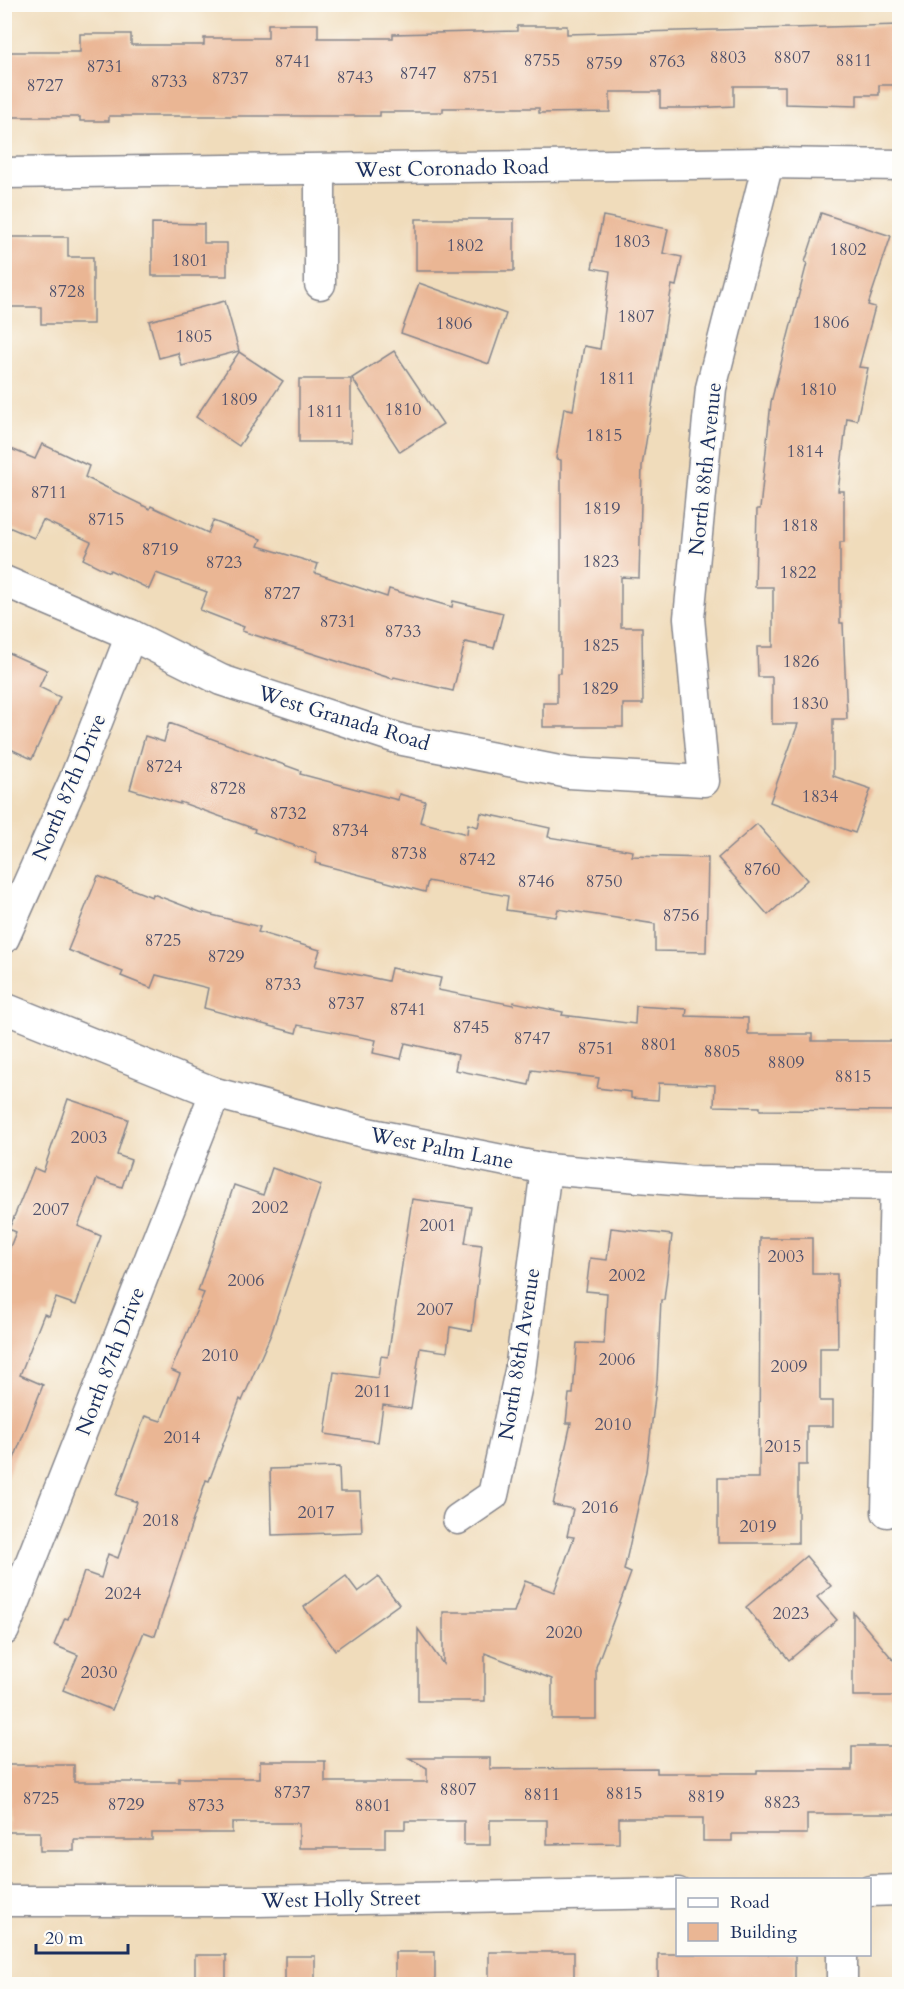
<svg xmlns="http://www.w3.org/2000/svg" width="904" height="1989" viewBox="0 0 904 1989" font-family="Cardo,serif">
<rect width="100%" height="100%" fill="#fdfcf7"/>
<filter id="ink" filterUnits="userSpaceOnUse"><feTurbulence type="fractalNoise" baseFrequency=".0167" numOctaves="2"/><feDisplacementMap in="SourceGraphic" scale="12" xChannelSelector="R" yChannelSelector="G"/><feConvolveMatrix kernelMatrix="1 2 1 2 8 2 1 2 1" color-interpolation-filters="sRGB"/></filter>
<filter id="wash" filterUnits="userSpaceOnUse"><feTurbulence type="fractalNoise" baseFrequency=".008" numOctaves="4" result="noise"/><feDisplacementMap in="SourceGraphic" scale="24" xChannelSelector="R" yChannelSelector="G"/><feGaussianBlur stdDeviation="1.35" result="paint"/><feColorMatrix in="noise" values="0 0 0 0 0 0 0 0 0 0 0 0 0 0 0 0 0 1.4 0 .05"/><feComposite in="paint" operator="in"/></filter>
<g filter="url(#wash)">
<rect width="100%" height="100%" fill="#f0dcbb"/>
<g id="blocks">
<g fill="#eab694">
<polygon points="268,24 318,24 318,38 393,38 393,34 517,31 517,26 567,26 567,34 900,25 900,85 879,85 879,95 857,95 857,106 785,104 785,86 734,86 734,106 693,108 660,108 660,92 610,92 610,112 539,113 539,108 443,108 443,112 380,112 380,116 109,116 109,121 80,121 80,117 4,117 4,52 80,52 80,34 131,34 131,45 204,45 204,38 268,38"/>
<polygon points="821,213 891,236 868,305 875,307 859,367 868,368 857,420 847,418 838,491 844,491 844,542 840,542 840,623 843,623 847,719 833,719 833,776 871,789 855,833 770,802 798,724 772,724 772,677 758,677 757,647 773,647 773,587 755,587 757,509 760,509 771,402 807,263 805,262"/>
<polygon points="603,216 668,229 663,253 682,257 676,286 672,285 642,466 639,578 621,577 621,627 642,627 643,704 623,704 623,727 543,727 543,703 557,703 557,673 561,673 561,460 556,459 564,408 573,410 584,346 600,349 610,271 592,268"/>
<rect x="416" y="219" width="98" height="52"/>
<polygon points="152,223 204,224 204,243 227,243 227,276 152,276"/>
<polygon points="4,237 68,237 68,257 93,257 93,324 41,324 41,307 4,307"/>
<polygon points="419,283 506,314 489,364 401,333"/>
<polygon points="225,301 239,351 182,366 178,353 159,358 149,321"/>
<polygon points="394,351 443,424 400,452 352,378"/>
<polygon points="239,352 283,381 239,446 196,417"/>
<rect x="299" y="379" width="52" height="63"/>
<polygon points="42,444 89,466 85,477 150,509 151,506 208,533 213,521 261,539 258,546 318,564 315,573 387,597 389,589 452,607 453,601 503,613 494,648 465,642 453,691 394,677 393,679 242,631 244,627 200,610 207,592 156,573 149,589 110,570 109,572 83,559 91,542 43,520 34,538 4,525 4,446 35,459"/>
<polygon points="4,651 47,670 39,687 60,697 32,759 4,746"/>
<polygon points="169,723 301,771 300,774 398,800 399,794 425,801 420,822 467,834 468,824 478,827 481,813 550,828 548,837 633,851 632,856 708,858 706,952 655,951 655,924 558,909 556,917 506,910 508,896 428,881 425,892 315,863 317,853 254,832 255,829 180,802 180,804 130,789 145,736 164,742"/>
<polygon points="757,824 807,880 768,915 718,858"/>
<polygon points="98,876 152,897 153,894 200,912 260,927 258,932 320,950 315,966 388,981 391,968 441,978 438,990 513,1005 514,1002 563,1012 562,1015 635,1024 636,1006 687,1009 686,1016 748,1018 748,1034 812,1034 812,1041 900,1041 900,1111 760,1110 760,1107 714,1106 715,1085 659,1083 658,1100 631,1098 631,1092 597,1088 599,1078 532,1070 529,1085 455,1070 458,1055 405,1043 401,1059 373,1053 376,1040 298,1025 296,1033 204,1008 208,988 156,975 151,988 121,976 123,972 68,950"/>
<polygon points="68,1099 128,1119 117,1155 131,1160 122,1187 97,1179 78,1226 101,1236 76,1305 56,1298 49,1316 44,1314 20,1375 43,1385 6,1479 4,1262 16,1232 9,1229 34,1168 43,1172"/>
<polygon points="272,1168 321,1185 271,1334 242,1401 240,1399 209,1481 206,1480 155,1636 144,1632 112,1710 63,1690 78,1655 54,1645 65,1618 68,1619 84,1572 101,1578 108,1554 118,1558 137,1502 116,1495 145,1416 161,1421 180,1374 171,1370 204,1293 198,1291 234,1185 263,1195"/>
<polygon points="412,1199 471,1207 465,1243 482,1245 472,1331 450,1327 447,1352 420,1348 411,1409 383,1405 378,1442 325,1434 334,1372 378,1378 381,1356 388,1357"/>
<polygon points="611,1228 672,1235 664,1300 661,1300 657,1380 646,1471 624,1570 631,1573 596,1667 596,1719 552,1719 552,1679 485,1653 485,1701 418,1701 418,1629 443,1664 443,1612 514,1612 525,1581 554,1592 574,1537 567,1536 573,1509 553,1505 571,1423 566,1423 569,1394 573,1394 577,1343 604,1344 607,1293 586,1291 590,1258 607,1260"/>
<polygon points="760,1238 812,1238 812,1274 837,1274 838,1348 820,1348 820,1401 833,1401 833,1426 807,1426 807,1465 798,1465 798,1543 718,1543 718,1478 759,1478"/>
<polygon points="339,1467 340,1492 360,1492 362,1532 272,1535 270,1469"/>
<polygon points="806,1556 831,1586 817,1597 837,1620 789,1660 746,1607"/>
<polygon points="346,1576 358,1592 378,1577 399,1604 335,1650 304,1607"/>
<polygon points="853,1612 900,1668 900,1696 853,1696"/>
<polygon points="852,1746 900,1746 900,1814 807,1814 807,1834 732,1834 732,1841 703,1841 703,1818 619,1818 619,1843 547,1844 547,1820 490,1820 490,1845 464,1845 464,1821 405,1821 405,1829 385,1829 385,1848 299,1848 299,1823 232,1823 232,1833 152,1833 152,1840 74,1840 74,1851 40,1851 40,1832 8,1832 8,1765 74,1765 74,1782 179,1782 179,1778 260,1778 260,1761 325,1761 325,1782 427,1782 427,1768 409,1758 490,1758 490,1769 657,1768 657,1773 757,1773 757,1770 852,1770"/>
<rect x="395" y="1952" width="40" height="32"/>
<rect x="489" y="1952" width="85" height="32"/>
<rect x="658" y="1954" width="137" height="30"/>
<rect x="195" y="1955" width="31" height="29"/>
<rect x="285" y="1956" width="30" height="28"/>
</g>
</g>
</g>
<g filter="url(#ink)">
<use href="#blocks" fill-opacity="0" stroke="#86868c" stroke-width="1.5"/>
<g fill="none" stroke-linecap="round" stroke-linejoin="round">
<g stroke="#86868c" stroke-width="33">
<g id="street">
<polyline points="4,173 768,163 900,165"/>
<polyline points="320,284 320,170"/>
<polyline points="4,581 131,635 221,680 403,740 569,773 704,781 689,618 711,388 768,163"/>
<polyline points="4,938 74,781 131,635"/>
<polyline points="4,1008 215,1093 367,1133 546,1169 697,1182 900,1185"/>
<polyline points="887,1512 895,1185"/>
<polyline points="458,1519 493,1495 520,1371 546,1169"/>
<polyline points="4,1630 215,1093"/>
<polyline points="870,1891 900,1890"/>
<polyline points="4,1901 256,1901 678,1893"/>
<polyline points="842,1954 842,1984"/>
</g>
</g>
<use href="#street" stroke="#fff" stroke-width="30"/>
</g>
</g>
<g text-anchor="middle" stroke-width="4.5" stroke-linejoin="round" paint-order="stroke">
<g font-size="18" fill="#4f516c">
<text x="728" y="63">8803</text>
<text x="792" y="63">8807</text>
<text x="542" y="66">8755</text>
<text x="854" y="66">8811</text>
<text x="293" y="67">8741</text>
<text x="667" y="67">8763</text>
<text x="604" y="69">8759</text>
<text x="105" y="72">8731</text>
<text x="418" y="79">8747</text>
<text x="355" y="83">8743</text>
<text x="481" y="83">8751</text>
<text x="230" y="84">8737</text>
<text x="169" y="87">8733</text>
<text x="45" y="91">8727</text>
<text x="632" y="247">1803</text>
<text x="465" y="251">1802</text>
<text x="848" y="255">1802</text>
<text x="190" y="266">1801</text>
<text x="67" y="297">8728</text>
<text x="636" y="322">1807</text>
<text x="831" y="328">1806</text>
<text x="454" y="329">1806</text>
<text x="194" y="342">1805</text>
<text x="617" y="384">1811</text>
<text x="818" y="395">1810</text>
<text x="239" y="405">1809</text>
<text x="403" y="415">1810</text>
<text x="325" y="417">1811</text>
<text x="604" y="441">1815</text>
<text x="805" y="457">1814</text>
<text x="49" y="498">8711</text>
<text x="602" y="514">1819</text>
<text x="106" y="525">8715</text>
<text x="800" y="531">1818</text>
<text x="160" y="555">8719</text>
<text x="601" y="567">1823</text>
<text x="224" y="568">8723</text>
<text x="798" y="578">1822</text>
<text x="282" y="599">8727</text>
<text x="338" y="627">8731</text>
<text x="403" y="637">8733</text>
<text x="601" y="651">1825</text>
<text x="801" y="667">1826</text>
<text x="600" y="694">1829</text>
<text x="810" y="709">1830</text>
<text x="164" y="772">8724</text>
<text x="228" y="794">8728</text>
<text x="820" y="802">1834</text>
<text x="288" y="819">8732</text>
<text x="350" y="836">8734</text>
<text x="409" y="859">8738</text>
<text x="477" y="865">8742</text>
<text x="762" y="875">8760</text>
<text x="536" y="887">8746</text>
<text x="604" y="887">8750</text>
<text x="681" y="921">8756</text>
<text x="163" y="946">8725</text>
<text x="226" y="962">8729</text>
<text x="283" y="990">8733</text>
<text x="346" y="1009">8737</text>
<text x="408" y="1015">8741</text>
<text x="471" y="1033">8745</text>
<text x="532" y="1044">8747</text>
<text x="659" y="1050">8801</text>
<text x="596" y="1054">8751</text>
<text x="722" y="1057">8805</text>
<text x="786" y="1068">8809</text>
<text x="853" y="1082">8815</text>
<text x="89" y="1143">2003</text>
<text x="270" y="1213">2002</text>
<text x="51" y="1215">2007</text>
<text x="438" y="1231">2001</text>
<text x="786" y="1262">2003</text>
<text x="627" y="1281">2002</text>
<text x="246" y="1286">2006</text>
<text x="435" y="1315">2007</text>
<text x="220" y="1361">2010</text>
<text x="617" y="1365">2006</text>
<text x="789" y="1372">2009</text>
<text x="373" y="1397">2011</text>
<text x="613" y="1430">2010</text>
<text x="182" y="1443">2014</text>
<text x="783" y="1452">2015</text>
<text x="600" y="1513">2016</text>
<text x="316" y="1518">2017</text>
<text x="161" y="1526">2018</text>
<text x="758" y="1532">2019</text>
<text x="123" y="1599">2024</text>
<text x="791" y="1619">2023</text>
<text x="564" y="1638">2020</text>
<text x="99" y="1678">2030</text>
<text x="458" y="1795">8807</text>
<text x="292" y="1798">8737</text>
<text x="624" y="1799">8815</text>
<text x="542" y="1800">8811</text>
<text x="706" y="1802">8819</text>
<text x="41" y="1804">8725</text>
<text x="782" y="1808">8823</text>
<text x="126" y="1810">8729</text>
<text x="206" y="1811">8733</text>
<text x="373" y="1811">8801</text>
</g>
<g font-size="21" fill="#1b2f5e" stroke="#fdfcf7">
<text transform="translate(452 168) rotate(-1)" y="7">West Coronado Road</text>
<text transform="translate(705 469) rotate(-84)" y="7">North 88th Avenue</text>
<text transform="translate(344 718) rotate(17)" y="7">West Granada Road</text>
<text transform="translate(69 787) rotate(-67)" y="7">North 87th Drive</text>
<text transform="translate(442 1148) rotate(11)" y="7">West Palm Lane</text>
<text transform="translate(519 1354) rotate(-81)" y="7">North 88th Avenue</text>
<text transform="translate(110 1361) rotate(-69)" y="7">North 87th Drive</text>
<text transform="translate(341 1899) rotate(-1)" y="7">West Holly Street</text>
</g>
</g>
<rect width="904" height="1989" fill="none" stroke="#fdfcf7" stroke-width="24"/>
<rect x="676" y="1878" width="195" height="78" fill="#fdfcf7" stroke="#a3aaba" stroke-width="1.5"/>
<rect x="688" y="1898" width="30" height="9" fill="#ffffff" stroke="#a3aaba" stroke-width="1.5"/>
<text x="730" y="1908" font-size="18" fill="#1b2f5e">Road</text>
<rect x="688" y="1923" width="30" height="18" fill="#eab694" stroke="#a3aaba" stroke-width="1.5"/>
<text x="730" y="1938" font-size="18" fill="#1b2f5e">Building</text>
<path d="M36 1944v9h92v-9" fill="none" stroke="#1b2f5e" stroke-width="3"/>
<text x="45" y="1944" font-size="18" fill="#1b2f5e" stroke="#fdfcf7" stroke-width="4.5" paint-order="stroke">20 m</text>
</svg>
